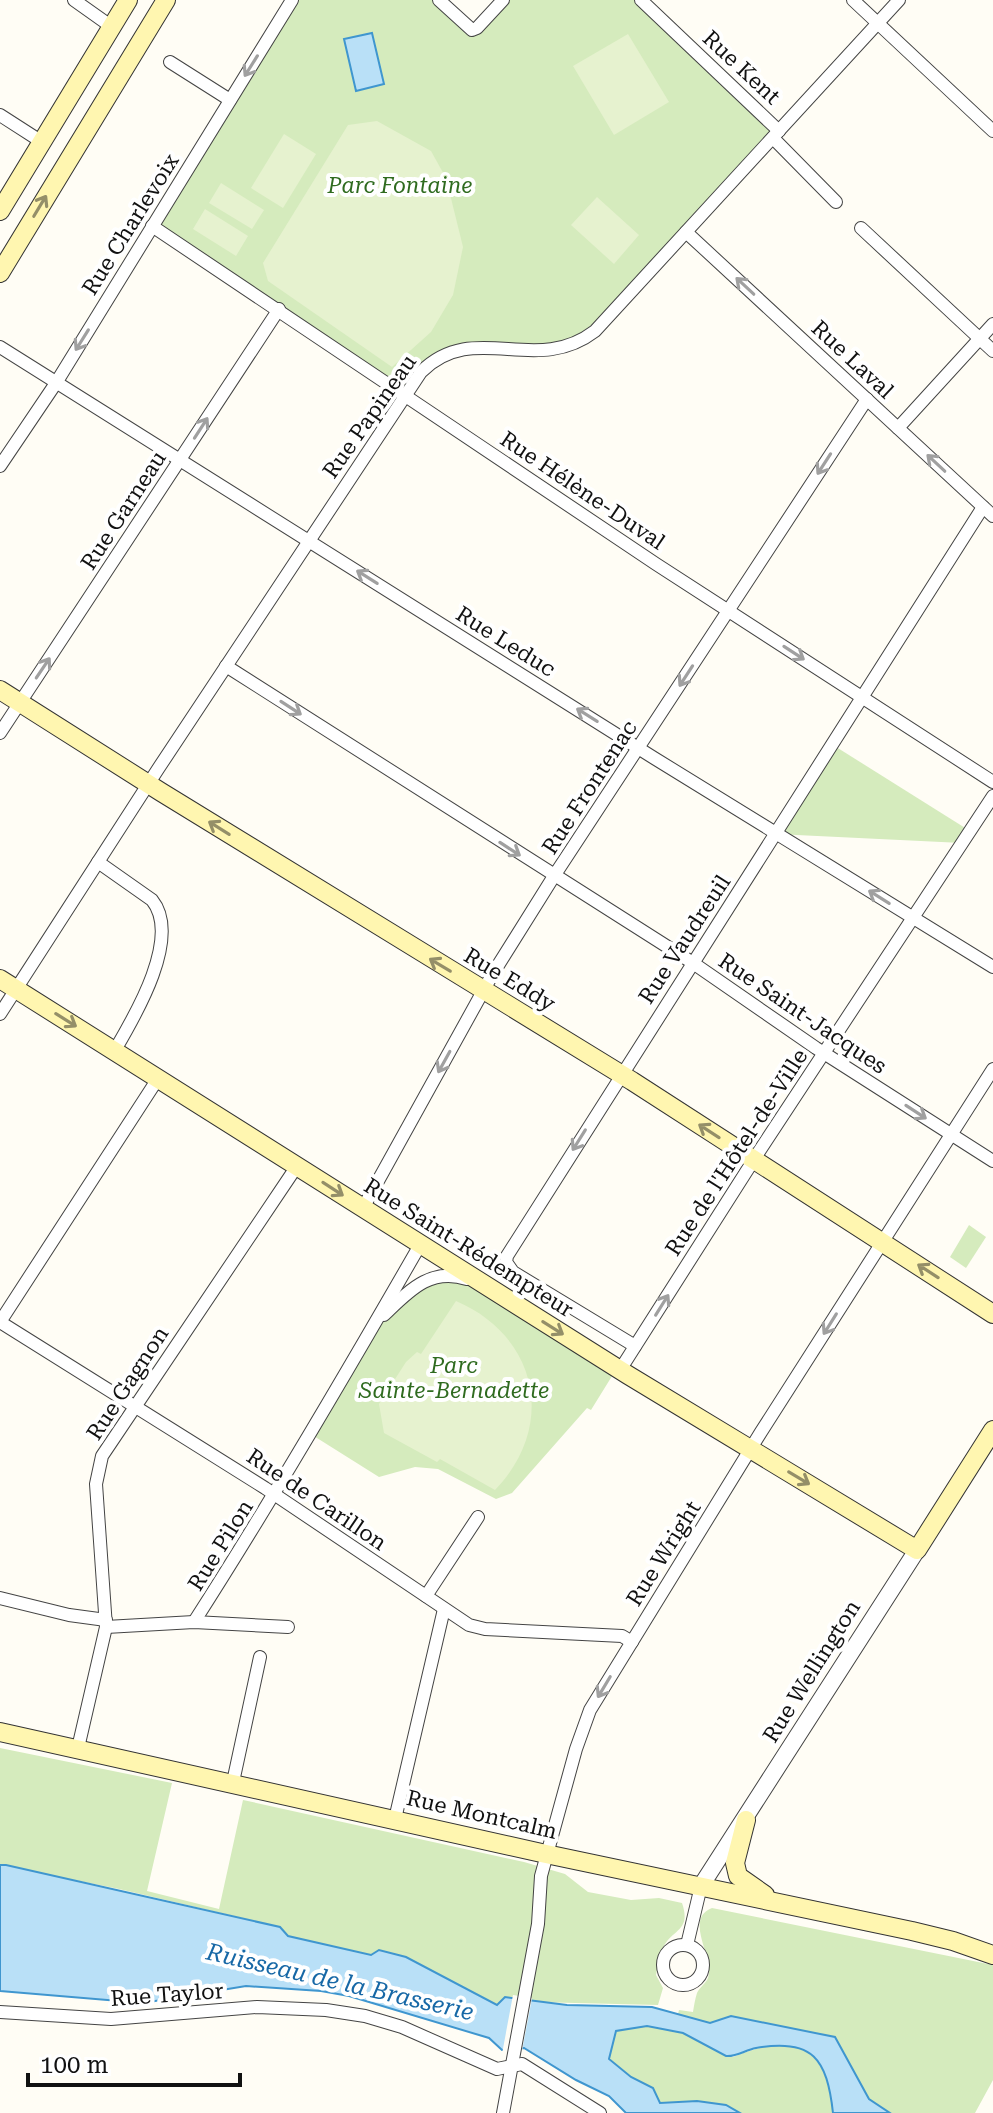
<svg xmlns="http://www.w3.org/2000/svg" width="993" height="2113" viewBox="0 0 993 2113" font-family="'Roboto Serif',serif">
<rect width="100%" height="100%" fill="#fffdf5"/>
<g fill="#d5ebbd">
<polygon points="292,0 439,0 472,30 503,0 641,0 779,131 607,319 571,346 457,349 405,394 152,226"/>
<polygon points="833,745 970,831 962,843 776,834"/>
<polygon points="969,1225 986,1237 966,1268 950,1257"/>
<polygon points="459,1276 617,1368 591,1410 587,1408 512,1493 496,1499 438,1469 415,1467 379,1477 309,1433 375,1323 418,1286"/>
<path d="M0,1748L172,1783L147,1891L219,1909L243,1800L524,1862L565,1874L588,1892L631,1900L659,1898L682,1903C692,1932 671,1929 663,1948C659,1956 658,1966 656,1975L663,1988L658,2005L534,2002L505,1998L498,2005L406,1957L380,1950L371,1955L287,1936L280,1927L119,1889L0,1865Z"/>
<path d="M712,1908L993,1965V2080L975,2113H890L869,2099L835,2037L731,2016L710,2023L678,2014L679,2010L693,2012C694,2006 695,1999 697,1993C699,1988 706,1983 708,1978C715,1958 683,1919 712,1908Z"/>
<path d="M647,2026L683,2033L733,2057C795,2032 826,2044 833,2113H740L726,2105L697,2101L660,2103L653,2088L631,2077L608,2059L616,2031Z"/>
</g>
<g fill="#e6f2cf">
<polygon points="628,34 669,102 614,135 573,66"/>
<polygon points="377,121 431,151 446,178 463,247 453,295 431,332 392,367 268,281 263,263 348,125"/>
<polygon points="284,134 316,154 283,208 251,188"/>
<polygon points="221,183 264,210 252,229 209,203"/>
<polygon points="597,197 639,235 614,264 571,225"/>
<polygon points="205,209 248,236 236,256 193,229"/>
<path d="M456,1301C538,1336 557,1426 495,1490L440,1459L437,1462L384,1433L379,1404L406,1362L417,1352L421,1354Z"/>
</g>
<g fill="#b9e0f7" stroke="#3f96cf" stroke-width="2">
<polygon points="372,33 384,84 356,91 344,39"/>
<path d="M0,1865H6L280,1927L288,1936L371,1955L379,1950L406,1957L497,2005L505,1997L567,2005L652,2007L710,2023L731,2016L835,2037L869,2099L890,2113H833C827,2059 813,2038 756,2048C745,2050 737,2057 726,2056L683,2033L647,2026L616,2031L609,2059L631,2077L653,2088L660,2103L697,2101L726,2105L740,2113H626L609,2096L576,2080L524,2048L502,2050L489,2038L349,1996L321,1991L246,1986L143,2003L0,1991Z"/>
</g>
<polygon fill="#fffdf5" points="513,1995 532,1998 522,2051 502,2054"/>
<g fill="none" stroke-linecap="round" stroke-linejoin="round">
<g stroke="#444" stroke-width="14">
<g id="minor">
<polyline points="74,0 112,27"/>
<polyline points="439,0 472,30 477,28 503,0"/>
<polyline points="641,0 779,131"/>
<polyline points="853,0 993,131"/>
<polyline points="170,62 230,100"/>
<polyline points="0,115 42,142"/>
<polyline points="773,138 836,202"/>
<polyline points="152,226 656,564 993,782"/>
<polyline points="861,228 993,351"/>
<polyline points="686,232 993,516"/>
<polyline points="0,347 654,758 993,967"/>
<polyline points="898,428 993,324"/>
<polyline points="0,466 56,383 292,0"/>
<polyline points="226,666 693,963 816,1048 993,1161"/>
<polyline points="0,733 279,309"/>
<path d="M98,862L152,900C182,937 135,1016 115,1050"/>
<path d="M0,1014L158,769L421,372C474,319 535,377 595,331L899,0"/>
<polyline points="363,1208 492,975 554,876 867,399"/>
<path d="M384,1315C409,1291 430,1267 467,1279"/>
<polyline points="0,1322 265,1488 469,1625 485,1629 622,1636 632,1642"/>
<polyline points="0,1322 159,1077"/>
<polyline points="635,1346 513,1272 506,1262 507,1256 983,507"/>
<polyline points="620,1370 760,1150 993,796"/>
<polyline points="426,1596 478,1517"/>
<polyline points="0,1598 69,1615 106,1620"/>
<path d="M194,1622C273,1499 347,1372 420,1245"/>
<polyline points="106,1627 194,1622 288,1627"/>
<polyline points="78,1748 106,1627 96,1484 102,1456 297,1166"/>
<polyline points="233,1782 260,1657"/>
<polyline points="395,1819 444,1609"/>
<circle cx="683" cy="1965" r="20"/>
<polyline points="687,1945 701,1886"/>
<polyline points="0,2012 111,2019 257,2007 326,2010 365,2016 402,2027 497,2069 522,2064 600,2113"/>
<polyline points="503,2113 538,1924 541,1876 576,1749 590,1710 761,1432 993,1069"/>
</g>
</g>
<g stroke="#444" stroke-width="18">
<polyline id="tertiary" points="701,1886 917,1550"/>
</g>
<g stroke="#333" stroke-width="20">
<g id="secondary">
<polyline points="0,211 128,0"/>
<polyline points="0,273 166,0"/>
<polyline points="0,690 161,792 632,1081 993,1314"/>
<polyline points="0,979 628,1375 917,1550 993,1430"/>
<polyline points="0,1732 546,1854 912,1931 953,1941 993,1955"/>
<polyline points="746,1820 735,1863 738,1876 765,1895"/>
</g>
</g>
<use href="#minor" stroke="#fff" stroke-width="12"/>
<use href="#tertiary" stroke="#fff" stroke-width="16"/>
<use href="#secondary" stroke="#fff6b0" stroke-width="18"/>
</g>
<defs><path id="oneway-shaft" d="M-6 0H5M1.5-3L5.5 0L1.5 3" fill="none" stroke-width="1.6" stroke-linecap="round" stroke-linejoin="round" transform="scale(2)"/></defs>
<g stroke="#a0a0a0">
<use href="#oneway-shaft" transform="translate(251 66) rotate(122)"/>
<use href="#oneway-shaft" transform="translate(745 286) rotate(-137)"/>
<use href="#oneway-shaft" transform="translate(82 340) rotate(122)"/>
<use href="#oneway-shaft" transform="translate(201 428) rotate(-57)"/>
<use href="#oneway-shaft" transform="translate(936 463) rotate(-137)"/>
<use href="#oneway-shaft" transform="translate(824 464) rotate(123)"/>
<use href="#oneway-shaft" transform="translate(367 577) rotate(-148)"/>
<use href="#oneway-shaft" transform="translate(794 653) rotate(33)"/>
<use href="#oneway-shaft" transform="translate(43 668) rotate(-56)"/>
<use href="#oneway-shaft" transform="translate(686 676) rotate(123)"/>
<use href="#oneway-shaft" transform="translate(291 708) rotate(33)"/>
<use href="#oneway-shaft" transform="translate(587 715) rotate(-148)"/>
<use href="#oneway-shaft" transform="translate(510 849) rotate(33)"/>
<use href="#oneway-shaft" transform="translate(879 897) rotate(-148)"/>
<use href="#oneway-shaft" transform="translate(444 1062) rotate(119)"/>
<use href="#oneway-shaft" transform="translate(916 1112) rotate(33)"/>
<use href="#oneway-shaft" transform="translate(579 1140) rotate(122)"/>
<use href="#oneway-shaft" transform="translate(662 1305) rotate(-58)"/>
<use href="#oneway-shaft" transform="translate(830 1324) rotate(122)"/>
<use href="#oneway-shaft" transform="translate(604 1687) rotate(121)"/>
</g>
<g stroke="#948f68">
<use href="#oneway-shaft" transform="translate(40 206) rotate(-59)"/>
<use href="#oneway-shaft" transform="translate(219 828) rotate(-148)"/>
<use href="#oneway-shaft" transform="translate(440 965) rotate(-149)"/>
<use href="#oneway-shaft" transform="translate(66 1020) rotate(32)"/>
<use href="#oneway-shaft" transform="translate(709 1131) rotate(-147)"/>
<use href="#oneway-shaft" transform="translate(333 1189) rotate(33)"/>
<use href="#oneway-shaft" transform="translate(928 1271) rotate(-147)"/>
<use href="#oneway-shaft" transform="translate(553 1328) rotate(32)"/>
<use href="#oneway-shaft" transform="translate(799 1478) rotate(31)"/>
</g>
<g text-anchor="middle" stroke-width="8" stroke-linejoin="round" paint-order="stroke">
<g font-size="22" fill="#111" stroke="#fff">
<text transform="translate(742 67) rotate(43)" y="8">Rue Kent</text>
<text transform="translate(130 224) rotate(-58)" y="8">Rue Charlevoix</text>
<text transform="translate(853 359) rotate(43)" y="8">Rue Laval</text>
<text transform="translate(369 416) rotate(-55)" y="8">Rue Papineau</text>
<text transform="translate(583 490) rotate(34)" y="8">Rue Hélène-Duval</text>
<text transform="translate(123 510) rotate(-57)" y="8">Rue Garneau</text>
<text transform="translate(506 641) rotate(32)" y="8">Rue Leduc</text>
<text transform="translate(589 787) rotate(-57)" y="8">Rue Frontenac</text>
<text transform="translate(684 939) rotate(-57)" y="8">Rue Vaudreuil</text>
<text transform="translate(510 979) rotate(31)" y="8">Rue Eddy</text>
<text transform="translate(803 1013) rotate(34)" y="8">Rue Saint-Jacques</text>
<text transform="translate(736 1152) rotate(-57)" y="8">Rue de l'Hôtel-de-Ville</text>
<text transform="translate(469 1247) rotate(32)" y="8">Rue Saint-Rédempteur</text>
<text transform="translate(127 1383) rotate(-57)" y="8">Rue Gagnon</text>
<text transform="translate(317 1499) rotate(34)" y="8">Rue de Carillon</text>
<text transform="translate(220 1545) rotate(-58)" y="8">Rue Pilon</text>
<text transform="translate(663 1553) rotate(-58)" y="8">Rue Wright</text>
<text transform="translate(811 1671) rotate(-58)" y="8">Rue Wellington</text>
<text transform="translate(482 1814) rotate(13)" y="8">Rue Montcalm</text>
<text transform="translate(167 1994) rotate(-4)" y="8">Rue Taylor</text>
</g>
<g font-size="22" font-style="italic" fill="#2f6b1f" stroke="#fff">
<text x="400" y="193">Parc Fontaine</text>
<text x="454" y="1373">Parc<tspan x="454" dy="25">Sainte-Bernadette</tspan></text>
</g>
<g font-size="24" font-style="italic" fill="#1768a6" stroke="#fff">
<text transform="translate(340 1982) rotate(13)" y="8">Ruisseau de la Brasserie</text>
</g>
</g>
<path d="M28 2073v12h212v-12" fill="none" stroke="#111111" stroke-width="4"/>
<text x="40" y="2073" font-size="24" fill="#111111" stroke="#ffffff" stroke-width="6" paint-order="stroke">100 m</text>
</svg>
